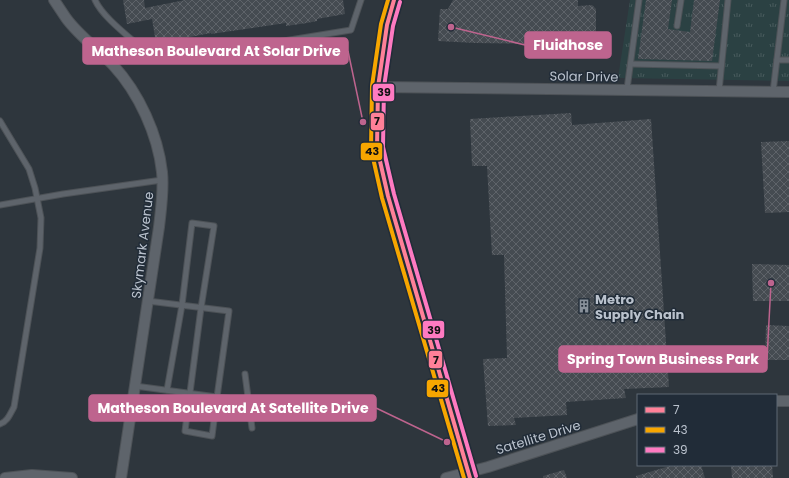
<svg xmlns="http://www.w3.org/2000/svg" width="789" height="478" viewBox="0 0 789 478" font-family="Poppins,sans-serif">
<defs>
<pattern id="grass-tufts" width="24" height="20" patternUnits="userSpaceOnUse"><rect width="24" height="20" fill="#2b4143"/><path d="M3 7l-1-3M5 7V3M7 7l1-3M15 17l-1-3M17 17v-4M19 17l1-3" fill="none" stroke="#485b5d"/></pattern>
<pattern id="building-cross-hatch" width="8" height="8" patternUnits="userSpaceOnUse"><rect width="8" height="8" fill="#454b51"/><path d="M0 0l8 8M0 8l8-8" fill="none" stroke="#5e6369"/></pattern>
</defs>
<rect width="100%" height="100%" fill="#2e363d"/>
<polygon fill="url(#grass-tufts)" points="630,0 789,0 789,81 618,78"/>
<g fill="url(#building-cross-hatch)">
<polygon points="123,0 144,0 145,8 185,0 343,0 345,14 317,19 317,21 307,23 286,26 286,23 211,34 211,33 179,39 180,43 168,45 167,41 156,43 152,19 127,24"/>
<polygon points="453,0 578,0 578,6 592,5 596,9 596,50 582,49 581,47 574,47 572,49 546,49 540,44 475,43 438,41 440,9 448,9"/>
<polygon points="646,0 672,0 668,29 690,32 694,0 720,0 712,61 638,59"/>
<polygon points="571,113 572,125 651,119 669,387 624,389 626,398 566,402 567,415 514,418 516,425 488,426 483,359 507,358 504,255 492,255 487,166 472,166 470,119"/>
<polygon points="789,141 789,212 765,213 761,142"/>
<polygon points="752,264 789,265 789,301 753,301"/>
<polygon points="766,325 789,326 789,360 765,360"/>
<polygon points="673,465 701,465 705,478 636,478 636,476"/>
<polygon points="731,465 772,465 773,478 732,478"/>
<polygon points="564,470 567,478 543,478 543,476"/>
</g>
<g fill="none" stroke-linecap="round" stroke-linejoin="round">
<g stroke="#4d5257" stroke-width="7">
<g id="lane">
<path d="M95,0C103,18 131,38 146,52C153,57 158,59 166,60L351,30L361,0"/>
<polyline points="677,26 681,0"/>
<polyline points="777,60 789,60"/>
<polyline points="631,64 721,66"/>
<polyline points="627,89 639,0"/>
<polyline points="719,91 728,0"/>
<polyline points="773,92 784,0"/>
<path d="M0,121L29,169L35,188L41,218L40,248L14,407C10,414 8,421 0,424"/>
<polyline points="0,205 63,194 162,180"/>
<polyline points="245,374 252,428"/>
<polyline points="135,386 217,397 229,311 148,301"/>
<polyline points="167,390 182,305 192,223 214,226 201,308 185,431 212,436 217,397 249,401"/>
</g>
</g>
<g stroke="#4d5257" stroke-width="12">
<g id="street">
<path d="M54,0C58,6 62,12 66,18C79,36 98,49 113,65C139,93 158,135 162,172C164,190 161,209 159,227L121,478"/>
<polyline points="378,87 789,92"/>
<polyline points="776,401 789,401"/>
<polyline points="5,478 32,475 72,478"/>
<polyline points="446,478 488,467 638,419"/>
</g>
</g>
<g stroke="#4d5257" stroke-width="15">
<polyline id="secondary" points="394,0 387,25 378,87 377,148 388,196 470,478"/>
</g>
<use href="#lane" stroke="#5e646b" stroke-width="5"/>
<use href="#street" stroke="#5e646b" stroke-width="10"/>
<use href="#secondary" stroke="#63686f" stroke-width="13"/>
<g stroke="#212c38" stroke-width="7">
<polyline id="bus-1" points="394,0 387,25 378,87 377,148 388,196 470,478"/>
</g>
<g stroke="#212c38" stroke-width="7">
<polyline id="bus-2" points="388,0 381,24 372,86 371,149 382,198 464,478"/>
</g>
<g stroke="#212c38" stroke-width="7">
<polyline id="bus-3" points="400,2 393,26 384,87 383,147 394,194 476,476"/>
</g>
<use href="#bus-1" stroke="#ff8098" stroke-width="4"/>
<use href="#bus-2" stroke="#f7a600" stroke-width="4"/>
<use href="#bus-3" stroke="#fe7ac1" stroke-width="4"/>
</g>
<defs>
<g id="building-bare" transform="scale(1.08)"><path d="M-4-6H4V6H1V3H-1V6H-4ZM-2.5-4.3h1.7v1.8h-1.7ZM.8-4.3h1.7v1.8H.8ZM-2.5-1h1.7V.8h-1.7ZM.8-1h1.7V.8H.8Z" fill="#89919b" stroke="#212c38" stroke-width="2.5" paint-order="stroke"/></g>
</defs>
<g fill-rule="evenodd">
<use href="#building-bare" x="584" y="306"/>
</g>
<g text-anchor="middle" stroke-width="3" stroke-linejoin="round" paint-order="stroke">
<g font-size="13" fill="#bac2cd" stroke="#212c38">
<text transform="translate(584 76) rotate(1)" y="5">Solar Drive</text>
<text transform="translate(142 245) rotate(-83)" y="5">Skymark Avenue</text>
<text transform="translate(538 437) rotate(-17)" y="5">Satellite Drive</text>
</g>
<g font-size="13" font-weight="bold" fill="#bac2cd" stroke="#212c38" text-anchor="start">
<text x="595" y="304">Metro<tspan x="595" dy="15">Supply Chain</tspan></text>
</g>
</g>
<path fill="none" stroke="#be648e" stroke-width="1.5" d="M451 27L525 45M363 122L348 51M771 283L767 359M447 442L376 408"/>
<g fill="#be648e" stroke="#212c38" stroke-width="1.5">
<circle cx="451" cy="27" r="4"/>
<circle cx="363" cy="122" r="4"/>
<circle cx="771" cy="283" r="4"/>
<circle cx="447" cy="442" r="4"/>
</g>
<g fill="#be648e" stroke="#be648e" stroke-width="1.5">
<rect x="525" y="32" width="86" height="26" rx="4"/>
<rect x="83" y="38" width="265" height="26" rx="4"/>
<rect x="559" y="346" width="208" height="26" rx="4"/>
<rect x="89" y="395" width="287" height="26" rx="4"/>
</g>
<g font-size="14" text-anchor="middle" font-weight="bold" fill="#fff">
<text x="568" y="50">Fluidhose</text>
<text x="216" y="56">Matheson Boulevard At Solar Drive</text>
<text x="663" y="364">Spring Town Business Park</text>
<text x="233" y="413">Matheson Boulevard At Satellite Drive</text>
</g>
<g stroke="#212c38" stroke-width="1.5">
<rect x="372" y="83" width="23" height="19" rx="4" fill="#fe7ac1"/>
<rect x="370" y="112" width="15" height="19" rx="4" fill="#ff8098"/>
<rect x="360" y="142" width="23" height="19" rx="4" fill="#f7a600"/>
<rect x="422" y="320" width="23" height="19" rx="4" fill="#fe7ac1"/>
<rect x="428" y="350" width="15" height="19" rx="4" fill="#ff8098"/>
<rect x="426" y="379" width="23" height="19" rx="4" fill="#f7a600"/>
</g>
<g font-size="11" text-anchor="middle" font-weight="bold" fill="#111">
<text x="384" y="96">39</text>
<text x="377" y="125">7</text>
<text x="372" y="155">43</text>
<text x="434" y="334">39</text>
<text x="436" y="364">7</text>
<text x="438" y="392">43</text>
</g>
<rect x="637" y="394" width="140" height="72" fill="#212c38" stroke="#5e6874"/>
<rect x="645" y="407" width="20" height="6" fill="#ff8098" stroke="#5e6874"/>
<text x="673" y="414" font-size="12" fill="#bac2cd">7</text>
<rect x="645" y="427" width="20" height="6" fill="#f7a600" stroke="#5e6874"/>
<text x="673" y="434" font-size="12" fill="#bac2cd">43</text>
<rect x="645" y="447" width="20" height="6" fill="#fe7ac1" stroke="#5e6874"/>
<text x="673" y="454" font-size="12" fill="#bac2cd">39</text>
</svg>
